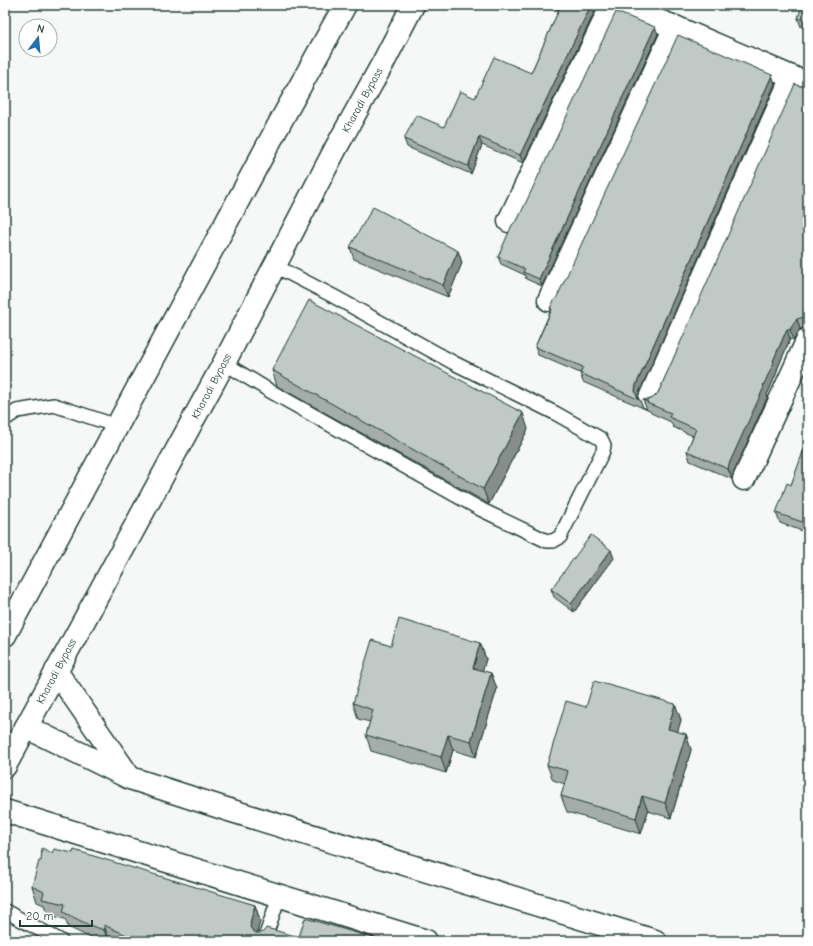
<svg xmlns="http://www.w3.org/2000/svg" width="813" height="946" viewBox="0 0 813 946" font-family="'Comic Neue',sans-serif">
<rect width="100%" height="100%" fill="#f6f7f7"/>
<filter id="ink" filterUnits="userSpaceOnUse"><feTurbulence type="fractalNoise" baseFrequency=".025" numOctaves="2"/><feDisplacementMap in="SourceGraphic" scale="8" xChannelSelector="R" yChannelSelector="G"/><feConvolveMatrix kernelMatrix="1 2 1 2 8 2 1 2 1" color-interpolation-filters="sRGB"/></filter>
<g filter="url(#ink)">
<g fill="none" stroke-linecap="round" stroke-linejoin="round">
<g stroke="#1f3d34" stroke-width="16">
<g id="service">
<polyline points="224,363 270,391 482,510 547,541 553,541 560,537 603,451 604,445 601,439 555,413 454,363 333,296 275,266"/>
<polyline points="5,419 17,411 54,405 117,426"/>
<polyline points="5,911 61,941"/>
<polyline points="264,941 279,896"/>
</g>
</g>
<g stroke="#1f3d34" stroke-width="25">
<g id="minor">
<polyline points="616,5 675,27 808,84"/>
<polyline points="509,221 612,5"/>
<polyline points="549,300 675,27"/>
<polyline points="650,398 792,77"/>
<polyline points="744,479 808,339"/>
<polyline points="26,727 130,778 229,810 655,941"/>
<polyline points="5,811 426,941"/>
</g>
</g>
<g stroke="#1f3d34" stroke-width="25">
<g id="trunk">
<polyline points="5,635 283,117 345,5"/>
<polyline points="56,671 130,778"/>
<polyline points="5,766 224,363 337,146 383,63 413,5"/>
</g>
</g>
<use href="#service" stroke="#fff" stroke-width="13"/>
<use href="#minor" stroke="#fff" stroke-width="22"/>
<use href="#trunk" stroke="#fff" stroke-width="22"/>
</g>
<g fill="#a5adaa" stroke="#1f3d34">
<polygon points="551,5 596,5 597,7 523,163 482,145 471,174 407,147 404,139 444,127 475,98 531,73 559,10 552,8"/>
<polygon points="808,5 808,29 801,27 798,18"/>
<polygon points="658,34 542,286 526,279 525,275 501,264 498,257 518,219"/>
<polygon points="772,75 775,84 639,393 638,398 640,400 643,408 583,382 580,373 538,355 535,347 551,310 550,308"/>
<polygon points="800,86 808,86 808,327 800,329 797,334 794,340 790,339 777,370 777,372 767,395 768,396 733,474 732,479 690,461 687,451 693,436 673,427 671,422 651,413 650,411 647,410 643,400 648,400 653,398 658,393"/>
<polygon points="350,247 458,251 462,263 448,297 354,259"/>
<polygon points="272,370 528,429 489,504 277,386"/>
<polygon points="808,441 808,533 780,523 776,513 791,485"/>
<polygon points="614,558 574,612 554,597 551,589"/>
<polygon points="480,643 486,659 482,671 491,673 497,689 476,757 453,750 446,773 371,751 366,735 370,722 358,719 353,703 391,646"/>
<polygon points="675,704 681,720 677,732 686,734 691,750 671,818 648,811 641,834 567,812 561,796 565,784 553,780 547,765 586,707"/>
<polygon points="52,853 255,905 260,921 257,933 299,937 384,941 97,941 68,927 65,919 48,915 44,905 37,902 32,886 41,861"/>
</g>
<g fill="#868d8b" stroke="#1f3d34">
<polygon points="591,5 596,5 597,7 523,163 520,155"/>
<polygon points="655,27 658,34 542,286 539,279"/>
<polygon points="772,75 775,84 639,393 638,400 635,391 636,385"/>
<polygon points="479,137 482,145 471,174 468,166"/>
<polygon points="458,251 462,263 448,297 443,285"/>
<polygon points="797,319 800,329 797,334 794,340 790,330 793,324"/>
<polygon points="787,329 790,339 777,370 777,372 767,395 768,396 733,474 732,479 728,469 729,464 763,386 773,361"/>
<polygon points="523,413 528,429 489,504 483,489"/>
<polygon points="611,550 614,558 574,612 571,604"/>
<polygon points="480,643 486,659 479,684 473,668"/>
<polygon points="491,673 497,689 476,757 471,741"/>
<polygon points="675,704 681,720 674,745 668,729"/>
<polygon points="686,734 691,750 671,818 665,803"/>
<polygon points="448,735 453,750 446,773 441,757"/>
<polygon points="642,796 648,811 641,834 636,818"/>
<polygon points="255,905 260,921 256,937 250,927 250,923"/>
<polygon points="104,925 110,941 108,941 104,930"/>
</g>
<g fill="#c0c9c6" stroke="#1f3d34">
<polygon points="561,5 591,5 520,155 479,137 468,166 404,139 416,115 444,127 460,91 475,98 494,57 531,73"/>
<polygon points="802,5 808,5 808,21 798,18"/>
<polygon points="616,12 655,27 539,279 523,272 525,269 498,257 512,225 518,219"/>
<polygon points="678,35 772,75 636,385 635,391 637,397 640,400 580,373 583,367 535,347 552,309 550,308 553,302 557,297"/>
<polygon points="795,84 800,86 808,86 808,318 804,317 797,319 793,324 790,330 787,329 773,361 774,362 763,386 764,387 729,464 728,469 687,451 696,429 669,417 671,413 647,403 648,402 643,400 648,400 653,398 658,393"/>
<polygon points="373,207 458,251 443,285 350,247"/>
<polygon points="309,300 523,413 483,489 272,370"/>
<polygon points="807,441 808,441 808,524 776,513 787,483 791,485"/>
<polygon points="591,535 611,550 571,604 551,589"/>
<polygon points="399,619 480,643 473,668 491,673 471,741 448,735 441,757 366,735 373,710 353,703 372,640 391,646"/>
<polygon points="594,681 675,704 668,729 686,734 665,803 642,796 636,818 561,796 568,771 547,765 566,701 586,707"/>
<polygon points="42,848 52,853 54,849 73,853 74,850 255,905 250,923 251,923 250,927 252,930 256,933 260,933 263,932 266,928 299,937 305,918 384,941 140,941 104,925 104,930 89,925 63,912 65,904 42,899 44,892 32,886 39,861 41,861"/>
</g>
</g>
<g text-anchor="middle" stroke-width="4" stroke-linejoin="round" paint-order="stroke">
<g font-size="11" fill="#1f3d34" stroke="#fff">
<text transform="translate(362 100) rotate(-61)" y="4">Kharadi Bypass</text>
<text transform="translate(211 386) rotate(-62)" y="4">Kharadi Bypass</text>
<text transform="translate(56 671) rotate(-62)" y="4">Kharadi Bypass</text>
</g>
</g>
<rect width="813" height="946" fill="none" stroke="#fff" stroke-width="20"/>
<rect x="10" y="10" width="793" height="926" fill="none" stroke="#1f3d34" stroke-width="1.5" filter="url(#ink)"/>
<g transform="translate(38 38) rotate(16)"><circle r="19" fill="#ffffff" stroke="#a5b1ae"/>
<path d="M0-3L7 15L0 10L-7 15Z" fill="#1f6fb2"/>
<text y="-6" font-size="11" font-weight="bold" text-anchor="middle" fill="#1f3d34">N</text>
</g>
<path d="M20 920v6h72v-6" fill="none" stroke="#1f3d34" stroke-width="2"/>
<text x="26" y="920" font-size="12" fill="#1f3d34" stroke="#ffffff" stroke-width="3" paint-order="stroke">20 m</text>
</svg>
